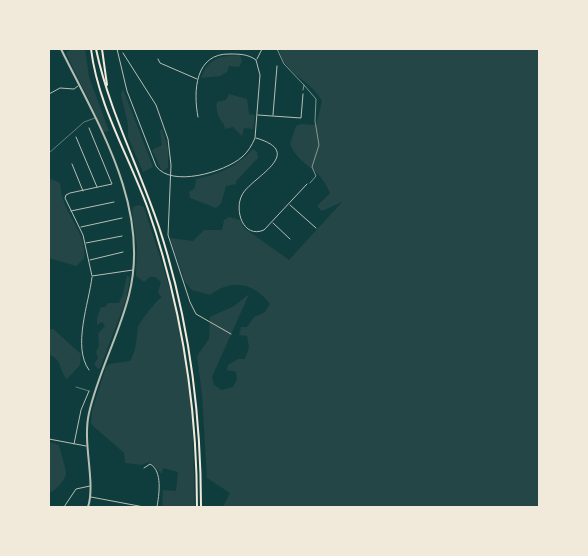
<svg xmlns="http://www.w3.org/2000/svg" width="588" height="556" viewBox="0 0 588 556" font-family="Quicksand,sans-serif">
<rect width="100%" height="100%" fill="#0f3d3e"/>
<g fill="#244646">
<path d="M72,49H85L89,77L109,131L103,132C93,105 78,80 66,53Z"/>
<path d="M279,49H539V507H223L230,493L207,478L202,394L197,356L209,339L210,317L234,306L249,294L212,377L214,385L222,390L233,387L237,379L236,372L227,370L228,365L238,359H245L249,347L247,336L239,335L241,327H247L254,317L265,312L270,304C254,283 232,278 210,295L192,290L185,282L170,238L193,241L204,230H222L224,220L229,217L240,220L244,228L289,260L342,202L322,211L317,206L330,193C318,164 302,170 290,144L296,126L301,124L316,125L322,101C312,81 283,73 279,49Z"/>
<path d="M240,55L242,61L239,67L229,66L227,72L220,76L201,78C209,58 219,56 240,55Z"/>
<polygon points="123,89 153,167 143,172 128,137 128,124 121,95"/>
<path d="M229,94L247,99L249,114L255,115L253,129L244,128L242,136L233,127L225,129L224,124C219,120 215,109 217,102L226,100Z"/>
<polygon points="162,129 168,148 168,168 162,171 152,150 162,145 160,131"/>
<path d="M253,149L257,152L258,158L236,181V184L226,186L221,204L216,208L190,198L189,192L195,188L196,179C218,175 238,166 253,149Z"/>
<path d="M49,178L60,183C61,188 61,194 63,199C69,220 87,235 84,259L76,266L49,258Z"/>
<path d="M139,205L144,207L174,302L186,361L192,413L195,507H162L163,490L176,491L178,472L163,468L162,474L150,462L141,465L125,463L124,453L91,424L92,411L106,367L109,364L130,361C137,349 136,340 138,327C139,323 158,298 162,297L158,293L161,282L155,277H150L144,282L136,276L137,246L132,211L133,207Z"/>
<polygon points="127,275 130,278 126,300 100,368 98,369 94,364 98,358 96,352 99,346 98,334 105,326 102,322 97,325 97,318 101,307 105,307 108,303 119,303 123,294"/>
<path d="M49,329H53L81,354L80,365L67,379C59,371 62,358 49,355Z"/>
<path d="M49,442L59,445C60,450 66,469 66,472C67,479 55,491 49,493Z"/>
</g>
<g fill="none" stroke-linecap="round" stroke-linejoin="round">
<g stroke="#f1e9da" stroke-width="0.5">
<polyline points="277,49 284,64 304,85 303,90"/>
<polyline points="304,85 316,99 315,121 319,145 312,167 316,176 310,183"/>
</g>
<g stroke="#b8beb3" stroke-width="0.5">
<polyline points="49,153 84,122 95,118"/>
<polyline points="49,300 49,315"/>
<polyline points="76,387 89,391"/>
</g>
<g stroke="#b8beb3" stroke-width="1">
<path d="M117,49L127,91L156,166C171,188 225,172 242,157C248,152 252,145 255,138L260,75L256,60C248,54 239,54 230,54C195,53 193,91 198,117"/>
<polyline points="123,53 156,105 168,139 171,165 168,235 190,302 196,314 231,334"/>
<polyline points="158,59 160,63 197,79"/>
<polyline points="257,59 262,49"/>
<polyline points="49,94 60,88 74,89 78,86"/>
<polyline points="258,115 301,118 303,94"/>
<polyline points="273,115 277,66"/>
<polyline points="89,128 112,184 70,193 66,195 65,198 83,235 92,276 133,270"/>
<polyline points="76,137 97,187"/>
<path d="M256,138C308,153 250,178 242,195C234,210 243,239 264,230L307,184"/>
<polyline points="72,164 83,191"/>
<polyline points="290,205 316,228"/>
<polyline points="71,211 114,202"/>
<polyline points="273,223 290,239"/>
<polyline points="81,227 122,218"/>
<polyline points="86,243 122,236"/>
<polyline points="90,260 123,252"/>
<path d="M89,370C72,347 89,303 92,277"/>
<polyline points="49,439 86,446"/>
<polyline points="74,444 81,410 89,391"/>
<path d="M144,468L150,464C163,471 159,495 157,507"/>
<polyline points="91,497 144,507"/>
<polyline points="64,507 76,489 90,486"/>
</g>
<path stroke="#b8beb3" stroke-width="2" d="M61,49C98,124 151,208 129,295C119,335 98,373 89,413C82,444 96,482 88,507"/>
<g stroke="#f1e9da" stroke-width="2">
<path d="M91,49C98,106 129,156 148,209C182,307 197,404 197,507"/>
<path d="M96,49C109,111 139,167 159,227C189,319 201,411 201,507"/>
<polyline points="102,49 107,85"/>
</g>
</g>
<rect width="588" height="556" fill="none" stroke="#f1e9da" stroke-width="100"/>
</svg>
